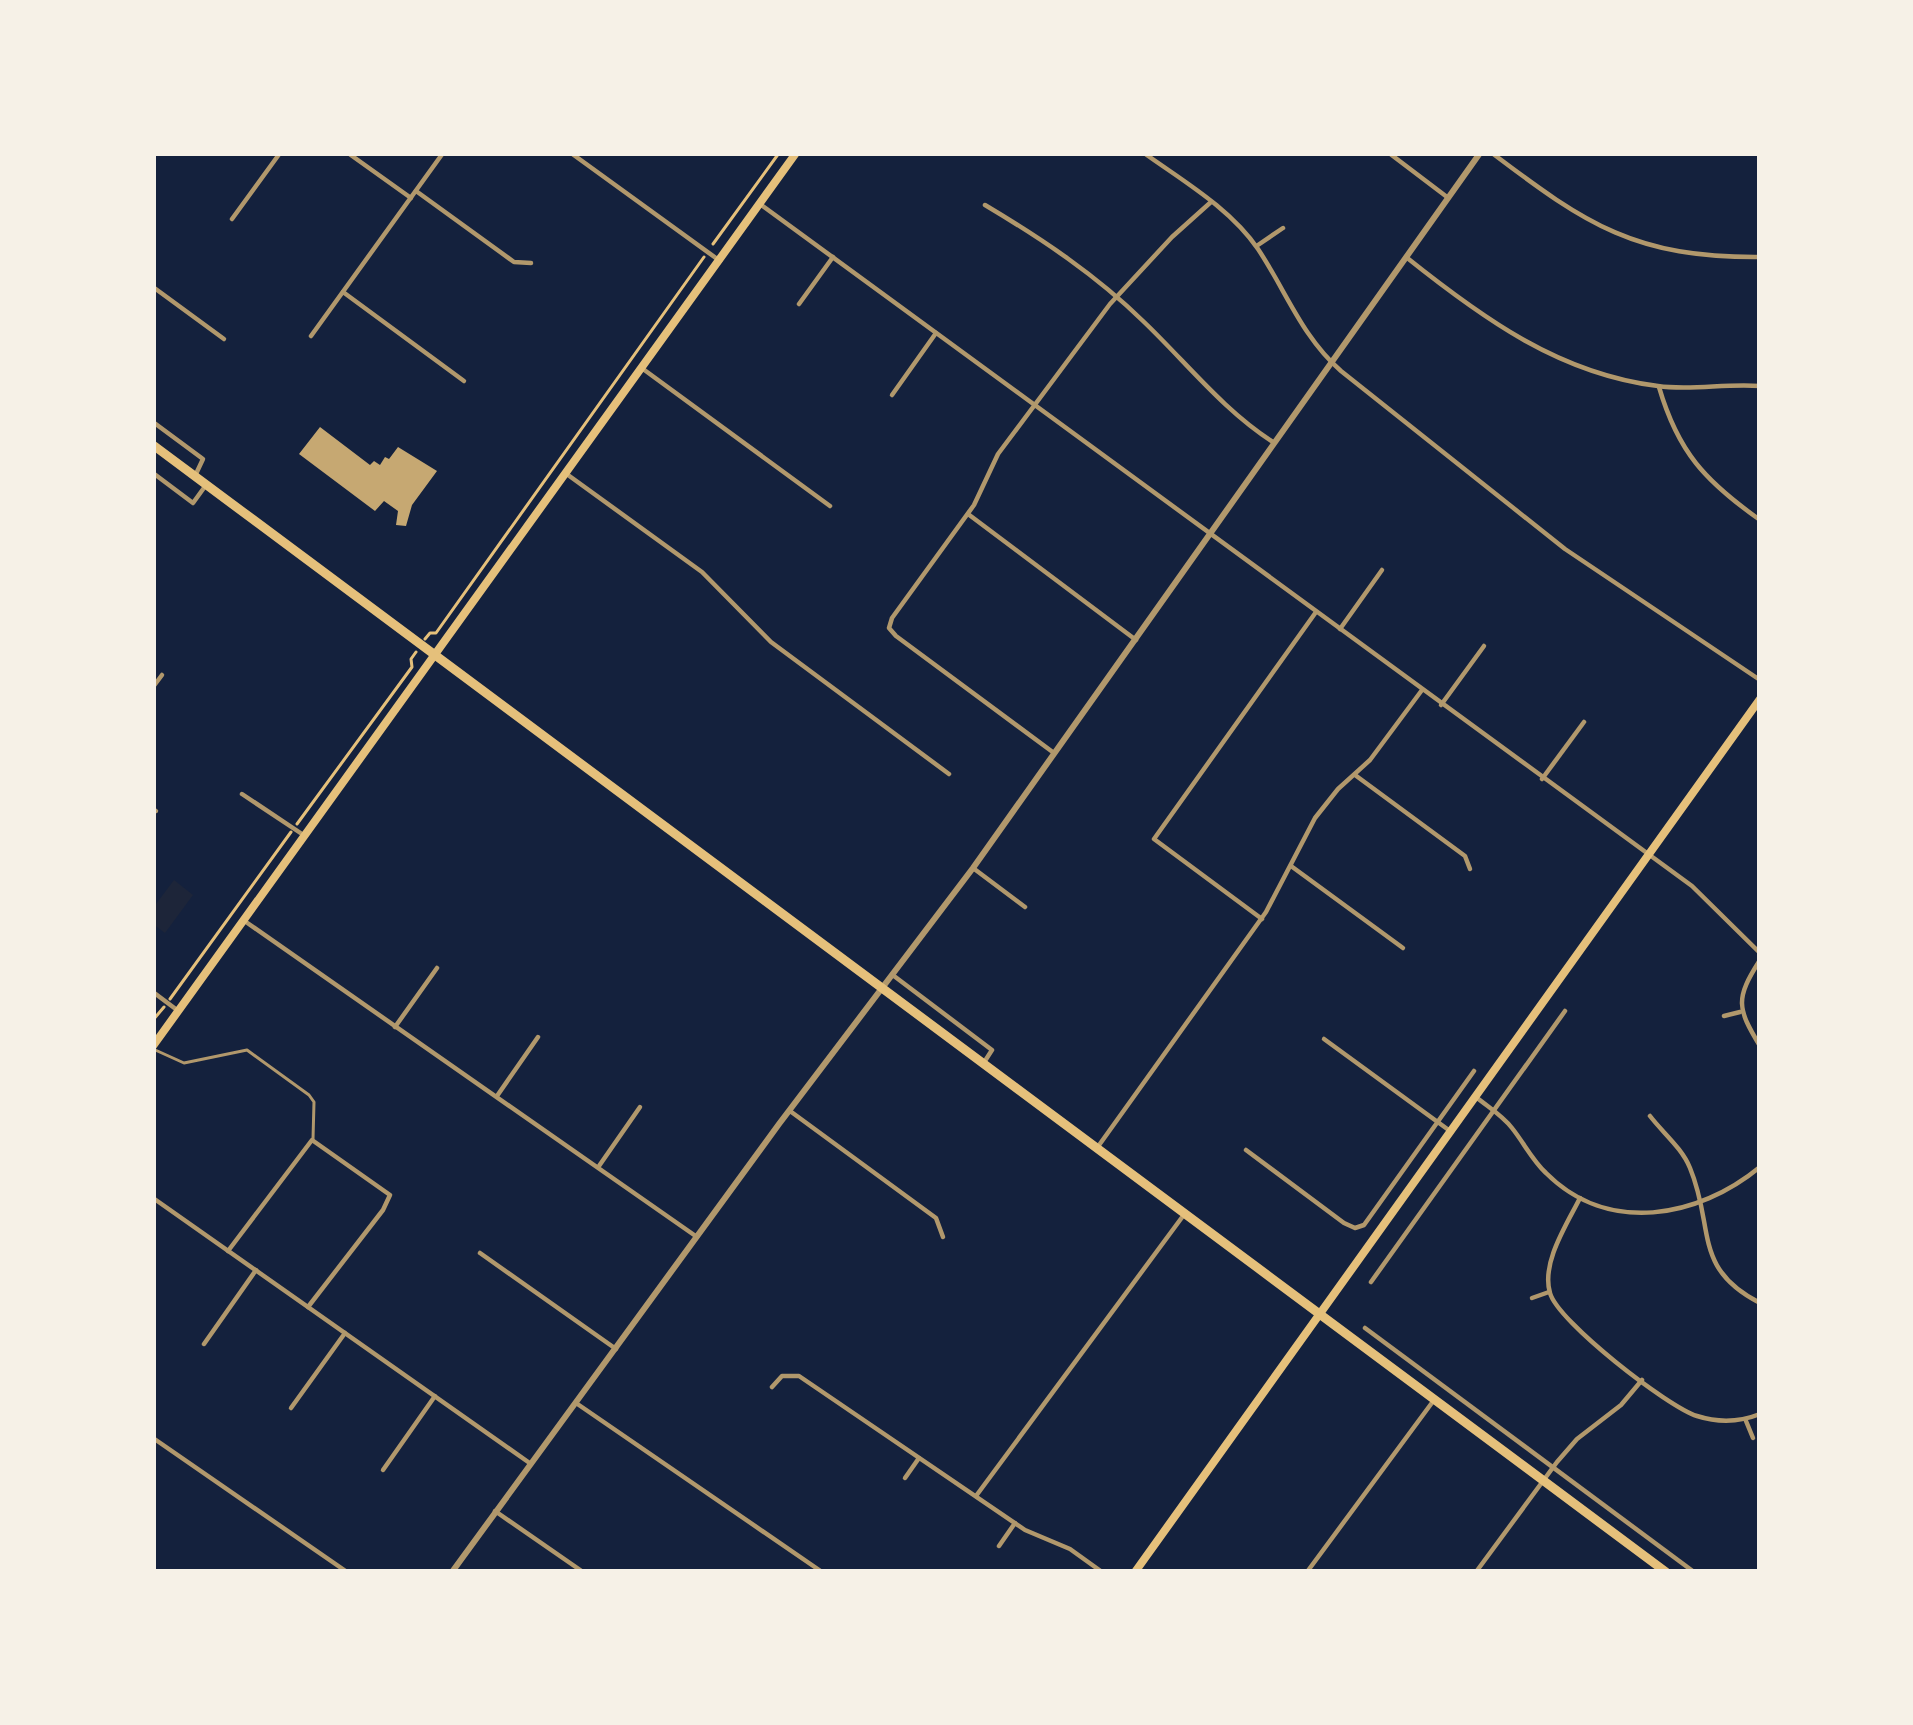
<svg xmlns="http://www.w3.org/2000/svg" width="1913" height="1725" viewBox="0 0 1913 1725" font-family="'PT Sans Narrow',sans-serif">
<rect width="100%" height="100%" fill="#14213d"/>
<polygon fill="#1d2539" points="174,880 193,895 165,933 153,924 153,908"/>
<polygon fill="#c6a872" points="320,427 370,465 374,461 380,465 385,457 389,459 398,447 437,471 412,505 406,526 396,525 398,511 384,501 375,511 299,454"/>
<g fill="none" stroke-linecap="round" stroke-linejoin="round">
<g stroke="#e5c07b" stroke-width="3">
<polyline points="713,244 779,153"/>
<polyline points="425,639 430,633 436,633 704,257"/>
<polyline points="297,824 412,667 411,659 416,652"/>
<polyline points="170,999 291,832"/>
<polyline points="153,1020 164,1007"/>
</g>
<polyline stroke="#b1986c" stroke-width="3" points="153,1049 184,1063 247,1050 309,1095 314,1102 313,1139"/>
<g stroke="#b1986c" stroke-width="4.5">
<polyline points="348,153 411,198"/>
<polyline points="571,153 720,261"/>
<path d="M1144,153C1183,181 1230,208 1258,249C1286,291 1302,337 1341,371L1565,549L1760,680"/>
<polyline points="1389,153 1447,197"/>
<path d="M1492,153C1587,225 1636,258 1760,257"/>
<polyline points="416,191 514,262 531,263"/>
<polyline points="760,204 1692,886 1760,953"/>
<path d="M985,205C1042,239 1096,275 1143,321C1186,362 1223,410 1273,442"/>
<polyline points="232,219 280,153"/>
<polyline points="1258,245 1283,228"/>
<path d="M1406,257C1481,317 1559,374 1658,386C1691,391 1726,383 1760,386"/>
<polyline points="153,287 224,339"/>
<polyline points="343,292 464,381"/>
<polyline points="799,304 833,257"/>
<polyline points="311,336 443,153"/>
<polyline points="643,369 830,506"/>
<path d="M1659,387C1678,452 1705,481 1760,520"/>
<polyline points="892,395 936,333"/>
<polyline points="153,422 203,459 195,476"/>
<polyline points="153,473 193,503 206,485"/>
<polyline points="568,475 702,572 771,642 949,774"/>
<polyline points="968,514 1136,640"/>
<polyline points="1340,629 1382,570"/>
<polyline points="153,687 162,675"/>
<polyline points="1441,705 1484,646"/>
<polyline points="1054,753 896,636 889,628 892,618 974,505 998,454 1110,304 1172,237 1211,202"/>
<polyline points="1355,775 1465,856 1470,869"/>
<polyline points="1542,779 1584,722"/>
<polyline points="242,794 302,834"/>
<polyline points="153,809 156,811"/>
<polyline points="1291,866 1403,948"/>
<polyline points="973,868 1025,907"/>
<polyline points="1262,919 1154,839 1316,612"/>
<polyline points="246,922 697,1237"/>
<path d="M1760,960C1735,999 1737,1008 1760,1046"/>
<polyline points="894,976 992,1050 983,1064"/>
<polyline points="153,992 177,1010"/>
<polyline points="1724,1016 1740,1012"/>
<polyline points="395,1027 437,968"/>
<polyline points="1324,1039 1450,1131"/>
<polyline points="497,1096 538,1037"/>
<path d="M1476,1097C1488,1107 1502,1115 1512,1128C1524,1143 1532,1160 1546,1173C1608,1235 1698,1218 1760,1167"/>
<polyline points="790,1111 936,1218 943,1237"/>
<path d="M1650,1116C1663,1133 1682,1148 1690,1168C1715,1228 1692,1268 1760,1303"/>
<polyline points="1097,1148 1266,912 1315,818 1338,789 1370,760 1422,690"/>
<polyline points="1246,1150 1344,1223 1355,1228 1364,1225 1474,1071"/>
<polyline points="599,1166 640,1107"/>
<polyline points="153,1198 531,1464"/>
<path d="M1580,1198C1567,1224 1541,1263 1550,1293C1558,1322 1668,1407 1697,1416C1719,1423 1740,1422 1760,1414"/>
<polyline points="228,1251 312,1140 390,1195 383,1210 308,1307"/>
<polyline points="480,1253 616,1349"/>
<polyline points="1371,1282 1565,1011"/>
<polyline points="1532,1298 1549,1292"/>
<polyline points="1365,1328 1694,1572"/>
<polyline points="204,1344 256,1270"/>
<polyline points="772,1387 782,1376 799,1376 1025,1530 1070,1549 1102,1572"/>
<polyline points="576,1403 822,1572"/>
<polyline points="291,1408 345,1333"/>
<polyline points="1746,1421 1753,1438"/>
<polyline points="153,1438 347,1572"/>
<polyline points="383,1470 435,1396"/>
<polyline points="905,1478 919,1458"/>
<polyline points="976,1496 1183,1216"/>
<polyline points="495,1511 583,1572"/>
<polyline points="999,1546 1015,1523"/>
<polyline points="1307,1572 1434,1400"/>
<polyline points="1476,1572 1557,1462 1577,1439 1621,1405 1642,1380"/>
</g>
<polyline stroke="#b1986c" stroke-width="6" points="452,1572 779,1124 973,868 1480,153"/>
<g stroke="#e5c07b" stroke-width="8">
<polyline points="153,1046 796,153"/>
<polyline points="1135,1572 1760,699"/>
</g>
<polyline stroke="#e5c07b" stroke-width="9" points="153,445 1666,1572"/>
</g>
<rect width="1913" height="1725" fill="none" stroke="#f6f1e7" stroke-width="312"/>
</svg>
